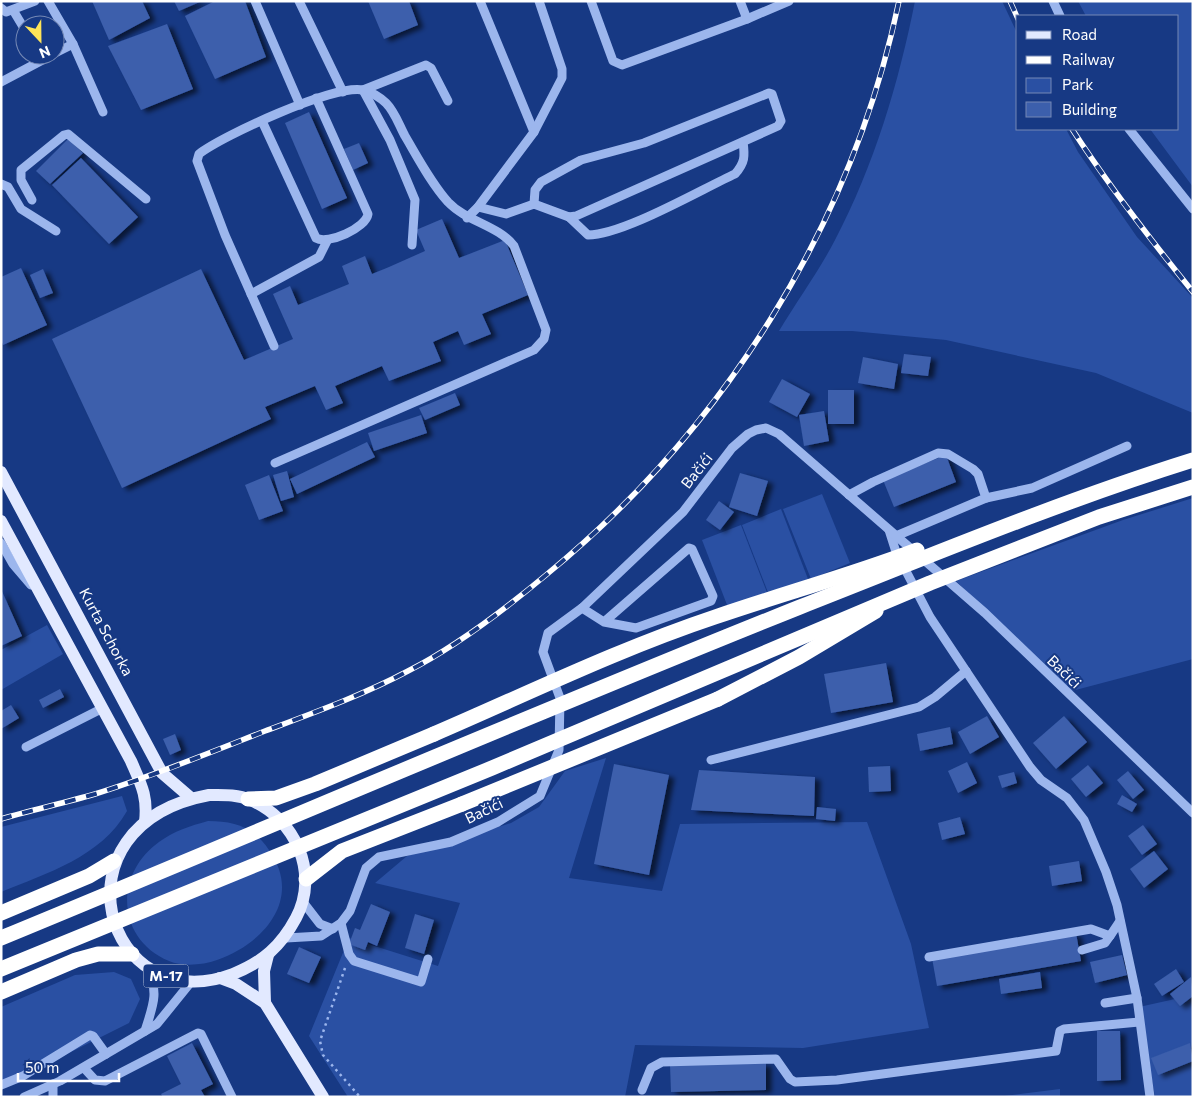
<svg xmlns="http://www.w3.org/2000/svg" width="1194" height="1098" viewBox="0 0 1194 1098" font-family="Commissioner,sans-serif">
<defs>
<filter id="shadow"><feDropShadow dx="5.5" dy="3" stdDeviation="2.5" flood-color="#0009"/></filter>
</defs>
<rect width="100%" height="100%" fill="#173984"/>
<g fill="#2a50a3">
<path d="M915,1H1002L1018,35V129H1066L1078,152L1137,237L1193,298V413L1096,373L946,340L852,331H779C797,301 819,271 835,240C874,166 899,82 915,1Z"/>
<polygon points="1078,1 1193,1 1193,187 1150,129 1178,129 1178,16 1086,16"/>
<polygon points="822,494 850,563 811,579 783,509"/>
<polygon points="1193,498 1193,659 1068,692 956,581 1123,520"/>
<polygon points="781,509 808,579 769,595 742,525"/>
<polygon points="741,525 768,595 729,610 702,540"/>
<polygon points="47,625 63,654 1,690 1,650"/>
<polygon points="606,758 569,878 662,891 680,824 867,822 911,944 929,1028 803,1048 635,1045 625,1097 348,1097 309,1036 349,938 438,966 460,903 375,883 407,856 511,823 539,807 565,771"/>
<path d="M122,796L127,811C101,857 47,873 1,892V827Z"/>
<path d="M208,821C234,821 254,827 269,850C303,898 265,943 217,960C203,965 183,967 169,961C116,939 114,874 159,842C174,831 190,826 208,821Z"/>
<polygon points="114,972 131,979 140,999 129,1023 1,1087 1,1007 75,975"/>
<polygon points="1193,995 1193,1097 1155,1097 1139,1007"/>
<polygon points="1060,1089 1060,1097 997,1097"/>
</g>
<g fill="#3c5fac" filter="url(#shadow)">
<polygon points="92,1 142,1 150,18 109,40"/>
<polygon points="174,1 202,1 179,11"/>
<polygon points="215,1 245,1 266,57 215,79 185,16"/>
<polygon points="368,1 409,1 418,25 384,39"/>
<polygon points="167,24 193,89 141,110 108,46"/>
<polygon points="309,112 347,198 322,209 285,123"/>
<polygon points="68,139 83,153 50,184 36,171"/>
<polygon points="359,143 368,163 353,170 344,149"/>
<polygon points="81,158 138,217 109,244 52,185"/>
<polygon points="442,219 459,258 505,240 528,295 482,314 491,334 464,345 458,331 433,342 441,361 389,381 382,366 335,386 343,403 326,410 315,386 265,407 271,419 122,488 52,339 201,269 244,360 293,339 273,294 290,286 298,305 349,284 342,266 365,256 372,274 389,267 425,251 416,230"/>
<polygon points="21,268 47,325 3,345 1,340 1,277"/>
<polygon points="43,269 53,293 40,298 30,275"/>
<polygon points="904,354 931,357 928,376 901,373"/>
<polygon points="863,357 898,364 894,389 858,383"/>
<polygon points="782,379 810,394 797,417 769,402"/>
<rect x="828" y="390" width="26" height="34"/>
<polygon points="455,393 460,405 425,420 419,408"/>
<polygon points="824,411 829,441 804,446 799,415"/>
<polygon points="421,415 427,433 374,451 368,433"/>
<polygon points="367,442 375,457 297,494 290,479"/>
<polygon points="946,455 956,482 894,507 883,480"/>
<polygon points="287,471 294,497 281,501 273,475"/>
<polygon points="740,473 768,481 757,516 729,507"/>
<polygon points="269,475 283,511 259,520 245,485"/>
<polygon points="719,501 734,512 720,530 706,520"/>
<polygon points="1,589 22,636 1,646"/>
<polygon points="886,663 893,702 831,713 824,674"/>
<polygon points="60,689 64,697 43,708 39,700"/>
<polygon points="11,705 19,718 1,729 1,711"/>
<polygon points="987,716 999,737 970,754 958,732"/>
<polygon points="1064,716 1087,742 1056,769 1033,743"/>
<polygon points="950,727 953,744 920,751 917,734"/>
<polygon points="175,734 181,750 170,755 163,739"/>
<polygon points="967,762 977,783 958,793 948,771"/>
<polygon points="614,764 669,775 649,875 594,864"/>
<polygon points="1088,765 1103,783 1086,797 1071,779"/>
<polygon points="890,766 891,791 869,792 868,767"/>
<polygon points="699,770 815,777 814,816 691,810"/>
<polygon points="1128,771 1144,790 1133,799 1117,780"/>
<polygon points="1014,772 1017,783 1002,788 998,776"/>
<polygon points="1122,795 1137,804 1132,812 1117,804"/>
<polygon points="817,807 836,809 835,821 816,819"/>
<polygon points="960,817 965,834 942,840 938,823"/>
<polygon points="1143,825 1157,844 1142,855 1128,836"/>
<polygon points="1154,851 1168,869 1144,888 1130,869"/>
<polygon points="1079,861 1082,881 1052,886 1049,866"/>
<polygon points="371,904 390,912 377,946 368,942 365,950 349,944 355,928 360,930"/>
<polygon points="415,914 434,920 424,954 405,948"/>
<polygon points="1076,933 1081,961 937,986 932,958"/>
<polygon points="299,947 321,957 309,983 287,974"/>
<polygon points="1122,955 1127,975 1095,983 1090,962"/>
<polygon points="1176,969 1184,982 1162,996 1154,984"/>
<polygon points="1040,972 1042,988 1001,994 999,979"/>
<polygon points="1191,977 1193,996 1180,1006 1170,994"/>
<polygon points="1097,1031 1120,1031 1121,1080 1097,1081"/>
<polygon points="192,1043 213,1084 201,1090 205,1097 163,1097 161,1094 181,1084 167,1056"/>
<polygon points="1190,1043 1193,1061 1158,1075 1151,1058"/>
<polygon points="766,1063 766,1090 671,1092 670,1065"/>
</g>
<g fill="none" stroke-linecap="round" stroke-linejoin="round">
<polyline stroke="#9cb6ed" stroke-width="2.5" stroke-dasharray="2.5 4" stroke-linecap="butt" points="345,968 320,1041 323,1055 360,1097"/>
<g stroke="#9cb6ed" stroke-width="9">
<polyline points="48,1 73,44"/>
<polyline points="255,1 300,105"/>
<polyline points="299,1 343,92"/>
<polyline points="480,1 534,132"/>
<polyline points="591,1 613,61 622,65 747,19 740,1"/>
<polyline points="1053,1 1060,16"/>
<polyline points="1,8 6,12 35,1"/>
<polyline points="13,10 25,30"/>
<polyline points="747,19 789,1"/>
<polyline points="55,53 73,44 103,112"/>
<polyline points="1,82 52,55"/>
<path d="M262,121L316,238C328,245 366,228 368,214L316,98"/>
<polyline points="1129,129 1193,209"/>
<polyline points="1,184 8,187 21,209 56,231"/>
<polyline points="32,200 21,180 21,170 64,135 68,134 146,199"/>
<polyline points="478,207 506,214 534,204 569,217 576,216 778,126 781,121 772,94 769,93 644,143 581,160 541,182 535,190 534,204"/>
<path d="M569,217L588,235C623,235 700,190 735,174C745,163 745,156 743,142"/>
<polyline points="467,218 478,207 534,132 562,78 562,69 539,1"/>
<polyline points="412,245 415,200 390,140 363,90 426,65 431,68 448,101"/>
<polyline points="251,294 319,257 327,241"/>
<path d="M274,346L225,235L197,161L199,154C222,136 334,84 363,90C370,91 381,98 386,103C395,112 399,125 405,136C418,158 431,183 448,202C467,222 498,225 514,246L546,330L544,339L534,350L275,463"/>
<polyline points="849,495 873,482 938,453 948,454 973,469 978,474 986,498 896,536"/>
<polyline points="986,498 1032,488 1127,446"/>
<polyline points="889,530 896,552 930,617 1030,767 1041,780 1067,798 1084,820 1106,872 1117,905 1137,998 1150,1097"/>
<polyline points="1,543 13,564 31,585"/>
<polyline points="582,608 604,622 636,628 711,601 713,596 692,549 689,548 604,622"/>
<polyline points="26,747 103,708"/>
<polyline points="711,760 919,707 935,697 966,671"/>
<polyline points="303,902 320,924 333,929"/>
<polyline points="341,923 349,954 354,961 421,982 428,959"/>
<polyline points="286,938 321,936 341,923 350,911 366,868 379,857 451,842 498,822 540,796 559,750 560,698 543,652 548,633 582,608 683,512 732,448 748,434 756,430 766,428 779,434 985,613 1193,813"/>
<polyline points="1082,950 1105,943 1110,936"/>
<polyline points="929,957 1091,929 1110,936 1120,921"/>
<polyline points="1105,1003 1137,998"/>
<path d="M145,1031C153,1005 159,994 148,968"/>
<polyline points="84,1068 95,1080 105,1081 198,1033 201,1034 232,1097"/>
<polyline points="53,1084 53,1097"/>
<polyline points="1,1085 23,1076 90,1035 93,1036 106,1054"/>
<polyline points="642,1090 651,1068 662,1062 776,1059 790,1079 795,1082 837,1080 1056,1051 1060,1031 1064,1029 1139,1022"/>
<polyline points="24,1097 60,1081 157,1024 191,982"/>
</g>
<g stroke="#e2e9ff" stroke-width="12">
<polyline points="1,472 162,773 191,798"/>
<path d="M1,521L131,761C141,784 148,796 145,822"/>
<path d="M209,795C222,795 237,794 250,800C295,818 320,873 296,918C281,946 263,962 233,974C105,1022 47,825 209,795Z"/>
<polyline points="220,978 236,984 265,1003 323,1097"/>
<polyline points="265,1003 264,971 268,955"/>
</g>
<g stroke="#fff" stroke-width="15">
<polyline points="718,699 799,657 876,611"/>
<polyline points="248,799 276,798 315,784 434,734"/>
<polyline points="306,879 342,851 462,804"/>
<polyline points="1,913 89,876 114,861"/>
<polyline points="1,992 76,960 98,954 132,954"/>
</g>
<g stroke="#fff" stroke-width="5.5">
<g id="rail">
<polyline points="1010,1 1018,19"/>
<path d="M1072,129C1109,186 1150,239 1193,292"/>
<path d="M1,819C32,810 64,803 95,794C153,776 209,753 265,731C313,713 363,695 408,671C457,646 504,610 546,575C723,430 852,226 899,1"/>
</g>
</g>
<use href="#rail" stroke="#173984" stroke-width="4" stroke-dasharray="11" stroke-linecap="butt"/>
<g stroke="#fff" stroke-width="15">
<path d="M434,734C527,694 619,649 715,617C782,594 851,575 917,550"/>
<polyline points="462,804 718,699"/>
<path d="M1,938C268,828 532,714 800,607C930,556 1059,502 1193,460"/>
<polyline points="1,969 492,768 930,583 1099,517 1193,487"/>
</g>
</g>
<g text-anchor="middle" stroke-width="4" stroke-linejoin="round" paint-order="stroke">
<rect fill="#173984" stroke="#b9c4da" stroke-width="1" x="143.5" y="964.5" width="45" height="23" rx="4"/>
<g font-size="14" font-weight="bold" fill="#fff">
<text x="166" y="981">M-17</text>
</g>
<g font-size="15" fill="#fff" stroke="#173984">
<text transform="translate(697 471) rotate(-52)" y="5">Bačići</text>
<text transform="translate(106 632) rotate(62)" y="5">Kurta Schorka</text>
<text transform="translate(1064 672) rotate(44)" y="5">Bačići</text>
<text transform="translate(484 811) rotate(-26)" y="5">Bačići</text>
</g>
</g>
<rect width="1194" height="1098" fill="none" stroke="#ffffff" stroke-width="5"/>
<rect x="1016" y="15" width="162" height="115" fill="#173984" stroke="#7488b5"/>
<rect x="1026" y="31" width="25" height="8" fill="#e2e9ff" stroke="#7488b5"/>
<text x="1062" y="40" font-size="15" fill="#ffffff">Road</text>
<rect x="1026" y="56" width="25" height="8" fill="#ffffff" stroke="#7488b5"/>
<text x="1062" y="65" font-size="15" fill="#ffffff">Railway</text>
<rect x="1026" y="78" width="25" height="15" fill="#2a50a3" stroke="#7488b5"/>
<text x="1062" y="90" font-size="15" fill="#ffffff">Park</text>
<rect x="1026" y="102" width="25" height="15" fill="#3c5fac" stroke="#7488b5"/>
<text x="1062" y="115" font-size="15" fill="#ffffff">Building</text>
<g transform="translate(40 40) rotate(158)"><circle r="24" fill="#173984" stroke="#7488b5"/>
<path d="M0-4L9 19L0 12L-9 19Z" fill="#ffe458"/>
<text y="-8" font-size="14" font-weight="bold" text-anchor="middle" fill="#ffffff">N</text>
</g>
<path d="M18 1073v8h101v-8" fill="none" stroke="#ffffff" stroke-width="2.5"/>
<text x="25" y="1073" font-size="15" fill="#ffffff" stroke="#173984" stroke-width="4" paint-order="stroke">50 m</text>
</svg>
